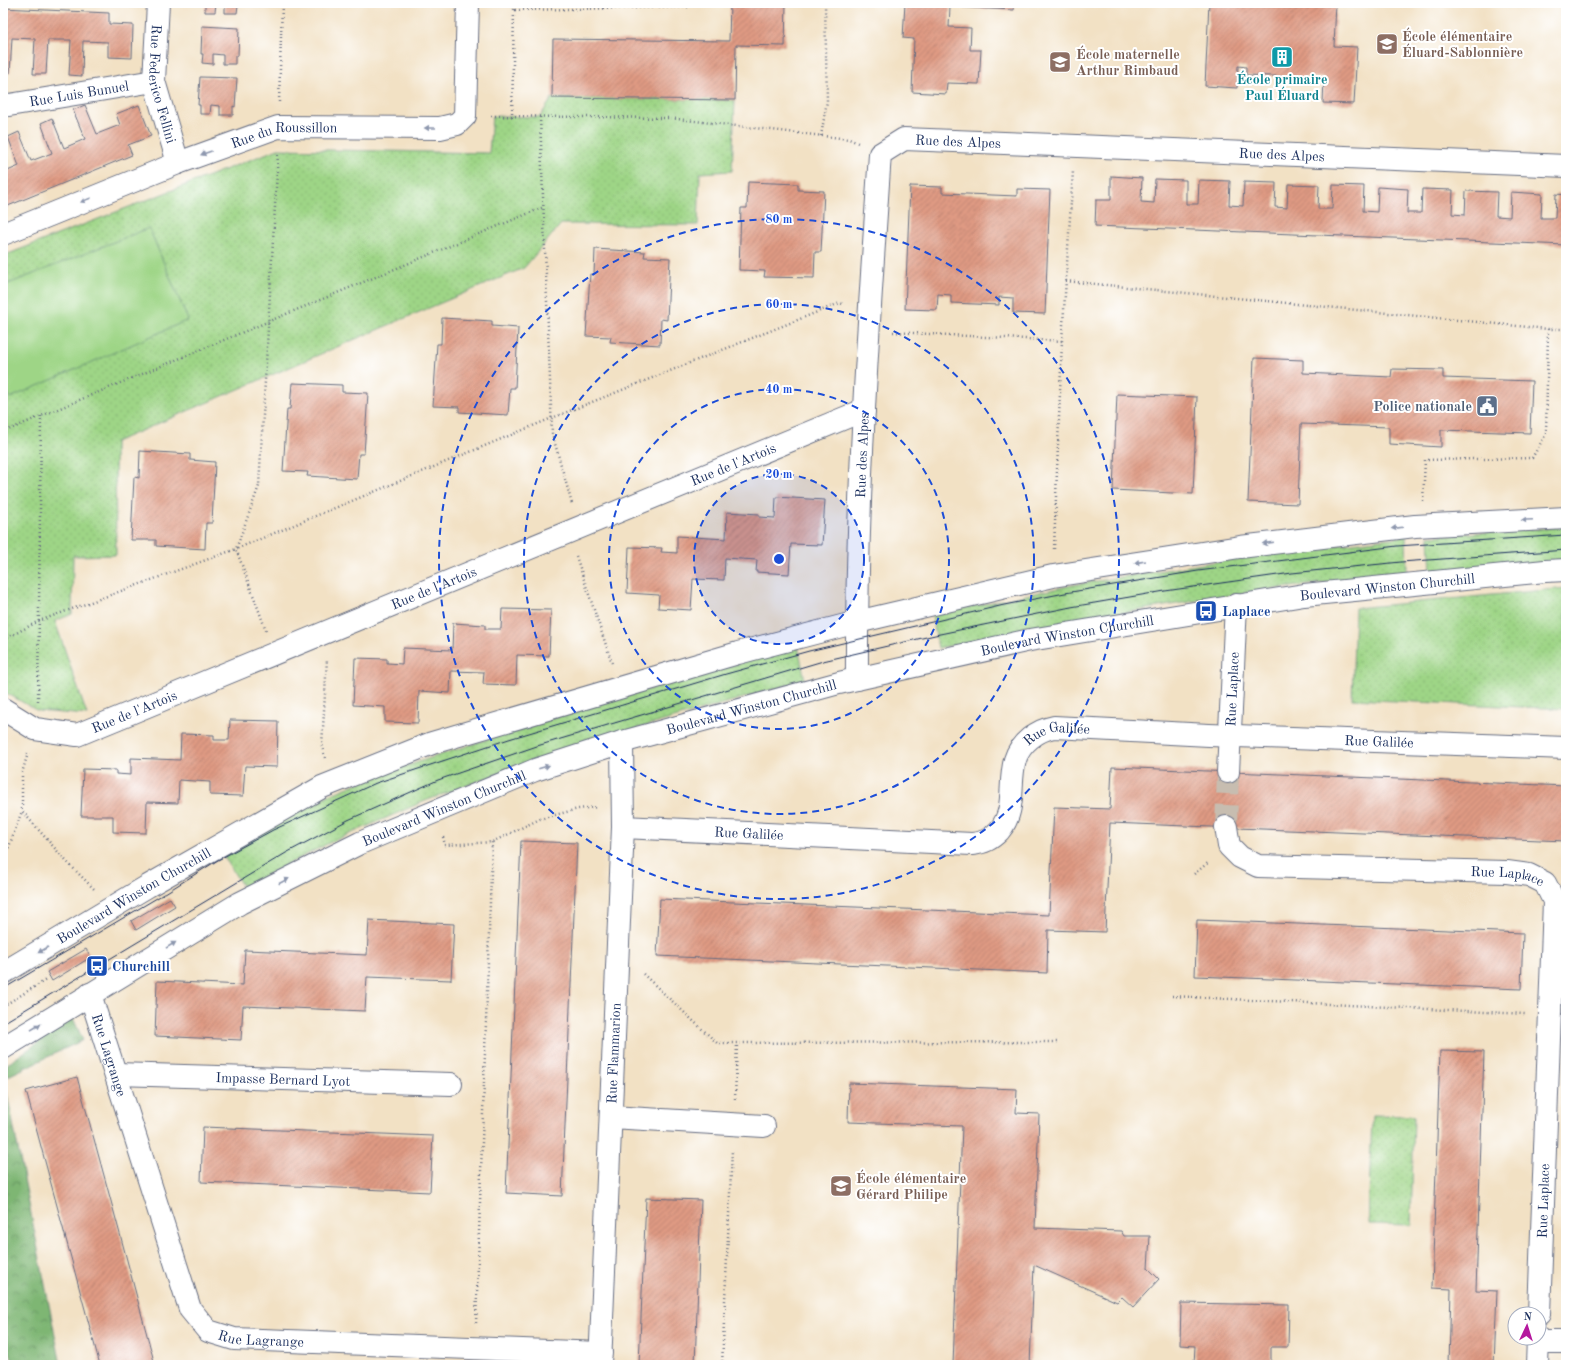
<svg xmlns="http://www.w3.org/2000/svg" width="1569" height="1368" viewBox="0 0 1569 1368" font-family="'Old Standard TT',serif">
<defs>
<pattern id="green-dots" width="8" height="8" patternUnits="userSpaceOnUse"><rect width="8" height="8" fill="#9ed586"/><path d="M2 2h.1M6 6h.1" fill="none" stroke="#88b776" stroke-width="1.8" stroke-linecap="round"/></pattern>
<pattern id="forest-crowns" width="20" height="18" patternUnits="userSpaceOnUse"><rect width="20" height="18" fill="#7eb673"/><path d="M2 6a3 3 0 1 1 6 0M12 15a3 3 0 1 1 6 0" fill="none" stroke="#669462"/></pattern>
<pattern id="building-hatch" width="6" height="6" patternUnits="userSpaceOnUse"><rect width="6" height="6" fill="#df9a83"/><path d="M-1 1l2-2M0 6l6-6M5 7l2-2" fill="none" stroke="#b47e6e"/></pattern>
</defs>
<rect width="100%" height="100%" fill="#fff"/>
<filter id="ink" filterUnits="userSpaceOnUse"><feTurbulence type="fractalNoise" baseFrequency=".025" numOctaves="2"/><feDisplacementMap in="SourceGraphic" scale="8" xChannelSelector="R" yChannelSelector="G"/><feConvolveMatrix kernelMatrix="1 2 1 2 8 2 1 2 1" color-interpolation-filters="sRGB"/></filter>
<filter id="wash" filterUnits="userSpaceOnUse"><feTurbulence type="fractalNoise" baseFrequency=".012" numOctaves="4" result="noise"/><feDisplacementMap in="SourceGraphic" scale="16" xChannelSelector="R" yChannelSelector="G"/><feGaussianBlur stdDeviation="0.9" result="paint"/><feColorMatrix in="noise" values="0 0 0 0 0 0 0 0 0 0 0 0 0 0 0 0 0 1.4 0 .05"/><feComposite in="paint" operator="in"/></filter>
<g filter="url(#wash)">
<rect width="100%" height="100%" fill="#f2e1c4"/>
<g fill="url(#green-dots)" stroke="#5c8272">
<polygon points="552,98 735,100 732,171 700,173 698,225 561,224 524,268 372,332 115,442 116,555 73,556 72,614 55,621 87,715 38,711 3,691 3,256 278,149 489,153 492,116 540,117"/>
<polygon points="1566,527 1566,561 1431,573 1429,536"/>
<polygon points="1406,536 1407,573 1249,592 1098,617 938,648 932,615 1073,585 1239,558"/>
<polygon points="1566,588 1566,709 1352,699 1355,608"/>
<polygon points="798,646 805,680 629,731 516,767 425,801 329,843 243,887 221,852 312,802 370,778 561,715"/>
<polygon points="1372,1115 1414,1116 1411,1225 1368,1224"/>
</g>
<polygon fill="url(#forest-crowns)" stroke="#4c7268" points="73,1018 83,1040 4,1078 61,1365 14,1365 3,1330 3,1067"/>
<polygon fill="#9ed586" stroke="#5c8272" points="149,228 188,320 10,398 3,381 3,286"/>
<g id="blocks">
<g fill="url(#building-hatch)">
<polygon points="205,3 216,3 215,12 205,12"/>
<polygon points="225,3 241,3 241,5 238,5 237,13 225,13"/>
<polygon points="730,3 786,3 785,46 736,45 735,100 552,98 553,39 729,41"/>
<polygon points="905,3 1015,3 1014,10 950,7 949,27 971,28 970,50 981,50 979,84 947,83 946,94 912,92 914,39 903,38"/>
<polygon points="1209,3 1336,3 1334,46 1357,47 1354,104 1323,103 1324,78 1246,75 1246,67 1238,66 1237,88 1205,86"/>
<polygon points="3,8 109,13 109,24 133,25 132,58 108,57 108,42 83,41 82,76 69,75 71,40 48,40 46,74 33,74 35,39 12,38 10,73 3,72"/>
<polygon points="202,26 239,28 238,56 235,56 235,64 223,64 223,55 213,54 213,64 202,63 203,54 201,54"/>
<polygon points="200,77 237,78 235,107 233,106 233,115 220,115 220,106 211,105 210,114 200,114 200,105 198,105"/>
<polygon points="85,105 97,134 120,125 116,114 139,105 151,136 128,145 132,155 3,208 3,173 19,166 8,137 19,132 31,161 52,153 41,123 52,118 64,148 85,139 73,110"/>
<polygon points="1111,176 1142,178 1141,202 1154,203 1155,179 1186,180 1186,204 1198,204 1199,180 1230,181 1229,205 1243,206 1244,182 1276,183 1275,207 1287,208 1288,184 1319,185 1318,209 1332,209 1333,185 1364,186 1363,211 1377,212 1378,187 1408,189 1407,213 1421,213 1422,189 1453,190 1452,214 1465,215 1466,191 1497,192 1496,216 1510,217 1511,192 1542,194 1541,218 1555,218 1556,194 1566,195 1566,245 1095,226 1096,200 1111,200"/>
<polygon points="748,182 798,184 798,190 824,191 821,252 815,252 814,278 764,277 765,271 739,270 741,208 747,208"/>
<polygon points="910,186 942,187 942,193 1017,196 1017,189 1050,190 1045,314 1013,313 1013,298 999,297 999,305 951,303 951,295 938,294 937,310 905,309"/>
<polygon points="595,249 645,252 644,257 670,258 667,320 661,319 660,345 610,342 611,337 586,336 590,274 594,275"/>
<polygon points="442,318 492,321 492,326 518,328 515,388 510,388 508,415 459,412 459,407 433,406 437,344 441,344"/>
<polygon points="1254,358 1303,360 1303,373 1391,377 1392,369 1443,370 1443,378 1532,381 1530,433 1441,430 1441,447 1389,444 1389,427 1301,424 1298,504 1248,502"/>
<polygon points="292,383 342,385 342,392 368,393 364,454 359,454 357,479 307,476 308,472 283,471 287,409 290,409"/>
<polygon points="1117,394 1197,397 1193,494 1113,490"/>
<polygon points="140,451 190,454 190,460 215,462 212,523 206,523 205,549 156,546 156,540 131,540 134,477 139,478"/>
<polygon points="776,497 825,500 822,545 791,544 789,574 756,572 757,560 725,558 724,580 693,579 691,610 658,608 659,595 627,593 629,547 662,548 661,552 677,553 677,536 726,539 727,512 759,514 759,517 775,518"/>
<polygon points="502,609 551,610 549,656 517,655 516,685 483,684 484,672 451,671 450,693 419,691 418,723 385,722 385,707 353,705 355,658 387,659 387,663 402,664 403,648 452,650 453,623 485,625 485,629 501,629"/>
<polygon points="230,720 278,721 277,767 245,766 243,796 210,795 210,782 179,780 178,803 147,802 146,833 113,832 113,816 81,816 83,769 116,770 116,774 131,775 131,758 180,760 181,734 214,735 214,740 229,740"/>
<polygon points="1112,767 1566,786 1566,841 1110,823 1105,932 1048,930 1047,973 657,956 660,899 1049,915 1054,807 1110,809"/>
<polygon points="521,841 577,843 562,1196 506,1193"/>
<polygon points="170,898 175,906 136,930 131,921"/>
<polygon points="369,920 454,924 451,980 367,977 365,1011 243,1006 241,1040 155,1036 157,981 243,985 245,950 367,955"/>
<polygon points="1197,920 1523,933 1521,989 1195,976"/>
<polygon points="86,949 91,957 52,981 47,972"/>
<polygon points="1440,1051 1484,1052 1476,1290 1497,1291 1494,1365 1449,1365 1451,1289 1432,1288"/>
<polygon points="77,1077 120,1234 155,1365 100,1365 26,1091"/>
<polygon points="849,1083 1017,1089 1016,1113 1039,1114 1035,1228 1121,1231 1124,1236 1150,1236 1148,1268 1159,1279 1133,1307 1122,1297 1117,1302 1034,1265 1030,1365 953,1365 962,1126 848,1122"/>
<polygon points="203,1127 433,1136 430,1192 201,1182"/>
<polygon points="646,1198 701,1200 695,1365 639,1365"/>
<polygon points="1181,1303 1289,1305 1288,1347 1271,1347 1271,1365 1194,1365 1195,1346 1180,1345"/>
</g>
</g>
</g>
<g filter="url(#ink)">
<use href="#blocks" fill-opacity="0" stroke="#666d82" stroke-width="1"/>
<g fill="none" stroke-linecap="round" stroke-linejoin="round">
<polyline stroke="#c7bdb0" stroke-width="22" stroke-dasharray="22 11" stroke-linecap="butt" points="1226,827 1228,772"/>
<g stroke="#666d82" stroke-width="24">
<g id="minor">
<path id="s1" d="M158,3L154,81L178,163"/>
<path id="s2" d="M3,106L154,81"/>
<path id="s3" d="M3,234L178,163L278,127L440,128L457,124L465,116L468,3"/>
<path id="s4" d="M857,679C856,504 868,329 880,154L904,139L1566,166"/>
<path id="s5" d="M3,709L35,729L77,735L864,410"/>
<path id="s6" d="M1228,772L1236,605"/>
<path id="s7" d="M623,827L972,844C984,843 991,839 999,831C1017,810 1008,785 1015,760C1020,743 1037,730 1054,727L1209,735L1566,748"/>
<path id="s8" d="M1226,827L1229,846L1240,857L1258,866L1507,872L1529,875L1545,883L1554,901L1539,1314"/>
<path id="s9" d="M3,973L148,886L322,787L432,743L738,653L857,622L1053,576L1240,547L1415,526L1566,518"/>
<path id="s10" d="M90,994L190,1309L208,1331L234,1339L601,1353"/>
<path id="s11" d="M3,1048L240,903L360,843L535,770L622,742L839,683L1030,640L1304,595L1545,571L1566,570"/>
<path id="s12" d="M116,1074L451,1084"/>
<polyline points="611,1117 764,1126"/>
<polyline points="1538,1342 1566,1342"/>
<path id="s13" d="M600,1365L623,827L622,742"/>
<polyline points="1537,1365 1538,1338"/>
</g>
</g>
<g stroke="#666d82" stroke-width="2.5" stroke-dasharray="1 3" stroke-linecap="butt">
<polyline points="514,10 515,3"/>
<polyline points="279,102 282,3"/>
<polyline points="491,116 669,118 849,139 858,143"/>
<polyline points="512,117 514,10 690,7 690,3"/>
<polyline points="540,117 552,433 572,504"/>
<polyline points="821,136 827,101 825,3"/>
<polyline points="1066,281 1548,329 1566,329"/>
<polyline points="893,332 1062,341"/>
<polyline points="3,430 4,432 41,416 544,207"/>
<polyline points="1423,501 1425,460 1532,458 1546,434 1548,329"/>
<polyline points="1054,549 1062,341 1073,171"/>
<polyline points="576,556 612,663"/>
<polyline points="266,630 236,549 259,486 278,153"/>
<polyline points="3,640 39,621 236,549 552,418 840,303 845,305"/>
<polyline points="38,701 41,416"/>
<polyline points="28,753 22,773 22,811 66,861 94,889"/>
<polyline points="325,758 322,746 327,659"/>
<polyline points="443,837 445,845 492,842 540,819 578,809 598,807"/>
<polyline points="3,863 22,811"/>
<polyline points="1194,874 1209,862"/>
<polyline points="643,974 717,1043 1058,1042"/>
<polyline points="1172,996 1525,1014"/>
<polyline points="3,1006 46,980"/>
<polyline points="735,1099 737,1044"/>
<polyline points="476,1323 492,842"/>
<polyline points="722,1365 732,1150"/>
</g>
<use href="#minor" stroke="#fff" stroke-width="22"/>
<g stroke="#1b2f5e" stroke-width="1">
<polyline points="3,989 162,895 218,860 273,830 376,783 509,739 726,674 809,651 1004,605 1065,593 1198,571 1397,546 1566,535"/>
<polyline points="3,1023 286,853 348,820 438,780 537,746 823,661 935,635 1071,607 1165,591 1292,573 1401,562 1566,550"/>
</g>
</g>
<defs><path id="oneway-solid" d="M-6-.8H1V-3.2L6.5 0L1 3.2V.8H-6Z"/></defs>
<g fill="#8d97ae">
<use href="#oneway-solid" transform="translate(430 128) rotate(-180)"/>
<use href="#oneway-solid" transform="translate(206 153) rotate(160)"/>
<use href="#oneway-solid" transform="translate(86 200) rotate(158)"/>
<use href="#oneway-solid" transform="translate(1527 520) rotate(177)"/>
<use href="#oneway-solid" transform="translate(1397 528) rotate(173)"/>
<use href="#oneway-solid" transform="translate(1268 543) rotate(173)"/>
<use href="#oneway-solid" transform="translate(1140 562) rotate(171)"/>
<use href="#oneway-solid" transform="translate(544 767) rotate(-18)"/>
<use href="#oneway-solid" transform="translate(284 881) rotate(-27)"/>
<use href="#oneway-solid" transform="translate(171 945) rotate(-31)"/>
<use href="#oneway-solid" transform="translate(43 950) rotate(149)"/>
<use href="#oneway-solid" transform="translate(36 1027) rotate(-32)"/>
</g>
</g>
<circle cx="779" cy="559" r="85" fill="#1d4ed8" fill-opacity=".12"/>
<g fill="none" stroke="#1d4ed8" stroke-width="2" stroke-dasharray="7 5">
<circle cx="779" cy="559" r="85"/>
<circle cx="779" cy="559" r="170"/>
<circle cx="779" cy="559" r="255"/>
<circle cx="779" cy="559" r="340"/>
</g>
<defs>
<g id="school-square" transform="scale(1.15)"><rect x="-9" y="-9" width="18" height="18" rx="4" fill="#8d6e63" stroke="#fff"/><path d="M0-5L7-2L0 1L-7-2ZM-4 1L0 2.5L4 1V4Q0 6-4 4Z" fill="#fff"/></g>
<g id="building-square" transform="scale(1.15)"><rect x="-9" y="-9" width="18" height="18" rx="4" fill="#0f9aa8" stroke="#fff"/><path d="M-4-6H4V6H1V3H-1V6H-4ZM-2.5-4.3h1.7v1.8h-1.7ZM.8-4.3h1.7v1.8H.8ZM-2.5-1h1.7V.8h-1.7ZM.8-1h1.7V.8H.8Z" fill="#fff"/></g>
<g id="civic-square" transform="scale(1.15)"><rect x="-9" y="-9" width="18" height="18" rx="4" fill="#5c6f8a" stroke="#fff"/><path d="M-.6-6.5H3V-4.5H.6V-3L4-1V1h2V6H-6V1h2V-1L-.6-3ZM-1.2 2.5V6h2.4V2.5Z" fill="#fff"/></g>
<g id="bus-square" transform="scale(1.15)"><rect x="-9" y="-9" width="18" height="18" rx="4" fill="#1a4fb4" stroke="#fff"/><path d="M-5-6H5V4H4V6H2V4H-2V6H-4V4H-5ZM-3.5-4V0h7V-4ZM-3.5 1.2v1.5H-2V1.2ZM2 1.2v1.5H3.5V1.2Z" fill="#fff"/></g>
</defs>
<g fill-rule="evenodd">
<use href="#school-square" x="1387" y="44"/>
<use href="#building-square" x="1282" y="57"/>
<use href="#school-square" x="1060" y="62"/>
<use href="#civic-square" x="1487" y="406"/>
<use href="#bus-square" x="1206" y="611"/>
<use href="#bus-square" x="97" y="966"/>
<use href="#school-square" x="841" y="1186"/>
</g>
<g text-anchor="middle" stroke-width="4" stroke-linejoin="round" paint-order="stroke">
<g font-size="14" font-weight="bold" fill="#785e54" stroke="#fff" text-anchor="start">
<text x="1402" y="41">École élémentaire<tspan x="1402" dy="16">Éluard-Sablonnière</tspan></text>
<text x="1076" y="59">École maternelle<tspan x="1076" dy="16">Arthur Rimbaud</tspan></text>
<text x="856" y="1183">École élémentaire<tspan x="856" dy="16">Gérard Philipe</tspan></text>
</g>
<g font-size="14" font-weight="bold" fill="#0d838f" stroke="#fff">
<text x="1282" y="84">École primaire<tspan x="1282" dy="16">Paul Éluard</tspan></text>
</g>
<g font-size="14" fill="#1b2f5e" stroke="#fff">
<text dy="5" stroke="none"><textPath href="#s1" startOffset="82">Rue Federico Fellini</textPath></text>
<text dy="5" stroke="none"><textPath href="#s2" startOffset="77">Rue Luis Bunuel</textPath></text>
<text dy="5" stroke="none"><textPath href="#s3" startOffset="300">Rue du Roussillon</textPath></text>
<text dy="5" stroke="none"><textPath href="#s4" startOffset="608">Rue des Alpes</textPath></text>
<text dy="5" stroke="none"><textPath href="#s4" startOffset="932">Rue des Alpes</textPath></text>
<text dy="5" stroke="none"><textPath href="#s4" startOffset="224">Rue des Alpes</textPath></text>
<text dy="5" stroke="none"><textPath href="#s5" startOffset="790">Rue de l'Artois</textPath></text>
<text dy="5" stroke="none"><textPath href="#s11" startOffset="1475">Boulevard Winston Churchill</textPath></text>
<text dy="5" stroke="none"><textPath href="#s5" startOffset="466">Rue de l'Artois</textPath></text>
<text dy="5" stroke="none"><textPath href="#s11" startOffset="1151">Boulevard Winston Churchill</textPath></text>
<text dy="5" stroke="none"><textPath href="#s6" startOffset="83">Rue Laplace</textPath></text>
<text dy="5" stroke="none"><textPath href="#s11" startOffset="827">Boulevard Winston Churchill</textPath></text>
<text dy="5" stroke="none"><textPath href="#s5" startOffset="142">Rue de l'Artois</textPath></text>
<text dy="5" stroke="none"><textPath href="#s7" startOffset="509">Rue Galilée</textPath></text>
<text dy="5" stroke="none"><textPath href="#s7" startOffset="833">Rue Galilée</textPath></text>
<text dy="5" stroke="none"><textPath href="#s11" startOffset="503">Boulevard Winston Churchill</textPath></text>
<text dy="5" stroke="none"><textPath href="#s7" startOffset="126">Rue Galilée</textPath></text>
<text dy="5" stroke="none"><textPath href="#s8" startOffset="305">Rue Laplace</textPath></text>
<text dy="5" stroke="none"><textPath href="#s9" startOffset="152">Boulevard Winston Churchill</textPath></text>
<text dy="5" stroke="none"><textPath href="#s13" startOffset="312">Rue Flammarion</textPath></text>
<text dy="5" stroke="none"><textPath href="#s10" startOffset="64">Rue Lagrange</textPath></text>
<text dy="5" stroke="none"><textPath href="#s12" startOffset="167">Impasse Bernard Lyot</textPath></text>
<text transform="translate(1543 1201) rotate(-88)" y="5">Rue Laplace</text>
<text dy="5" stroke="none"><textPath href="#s10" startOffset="413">Rue Lagrange</textPath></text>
</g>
<g font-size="14" font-weight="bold" fill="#4e5e75" stroke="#fff" text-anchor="end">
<text x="1472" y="411">Police nationale</text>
</g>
<g font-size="14" font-weight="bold" fill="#164399" stroke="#fff" text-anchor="start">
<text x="1222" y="616">Laplace</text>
<text x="112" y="971">Churchill</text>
</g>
</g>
<circle cx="779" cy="559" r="6" fill="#1d4ed8" stroke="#fff" stroke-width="2"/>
<g font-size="12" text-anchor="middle" font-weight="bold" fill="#1d4ed8" stroke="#fff" stroke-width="4" stroke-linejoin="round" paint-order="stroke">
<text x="779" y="223">80 m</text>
<text x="779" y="308">60 m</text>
<text x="779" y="393">40 m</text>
<text x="779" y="478">20 m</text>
</g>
<rect width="1569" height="1368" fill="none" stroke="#fff" stroke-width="16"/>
<g transform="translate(1527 1326) rotate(4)"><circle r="19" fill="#ffffff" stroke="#a4acbf"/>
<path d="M0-3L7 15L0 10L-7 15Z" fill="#b5179e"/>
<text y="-6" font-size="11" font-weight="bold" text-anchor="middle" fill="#1b2f5e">N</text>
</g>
</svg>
